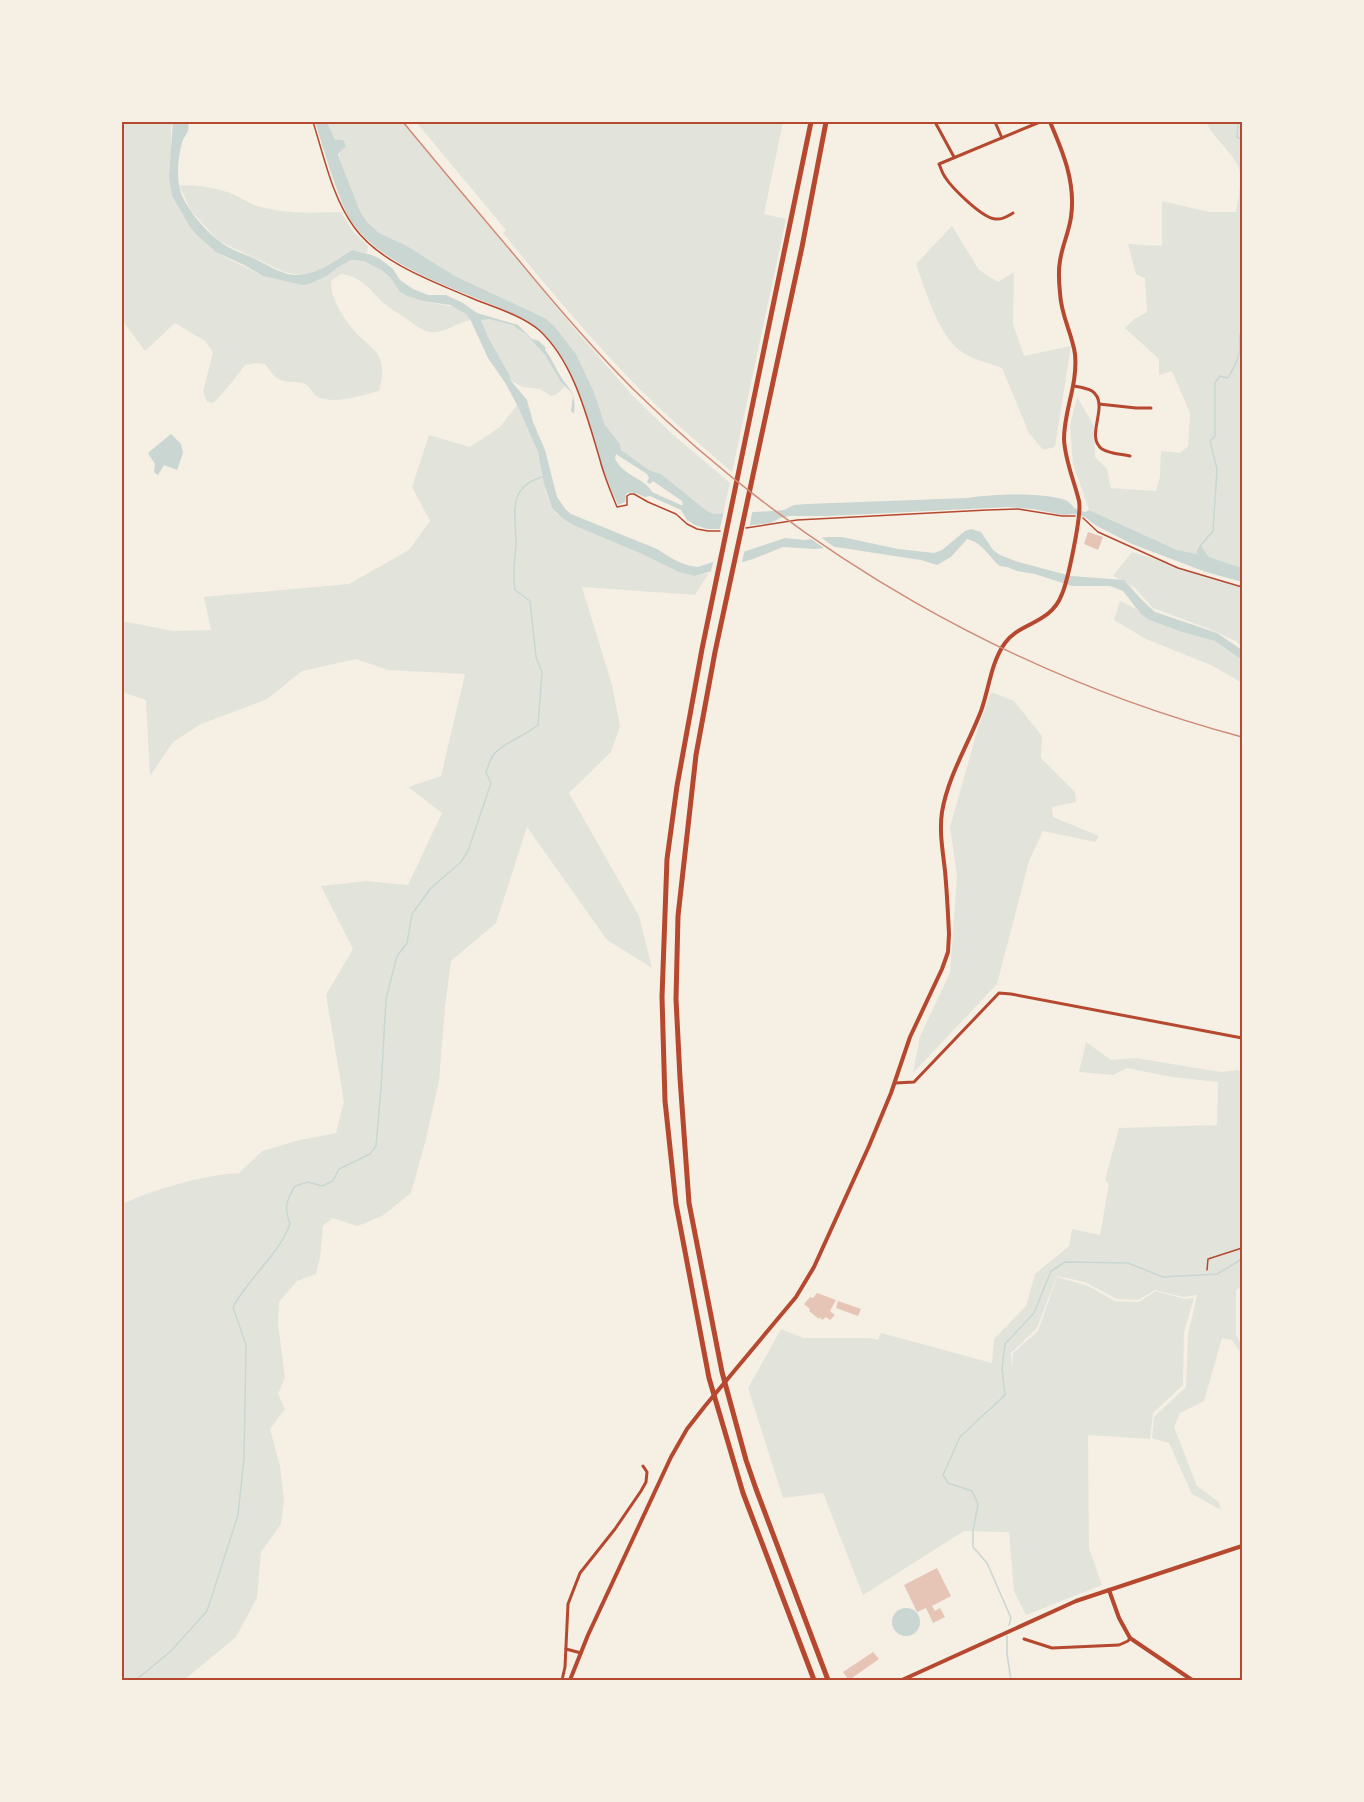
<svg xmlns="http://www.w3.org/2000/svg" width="1364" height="1802" viewBox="0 0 1364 1802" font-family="'Roboto Condensed',sans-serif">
<rect width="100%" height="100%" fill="#f6efe4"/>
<g fill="#e2e4dc">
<path d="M122,122H173L171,128L172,196L190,227L223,256L263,276L302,285L309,284L327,276L337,268L351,260L364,261L373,265L390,277L400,292L423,301L454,307L466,314L471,320C456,322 446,334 430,332C423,331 416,326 410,321C402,316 394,311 386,305C370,291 364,277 341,274L331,281C330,299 346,322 358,335C365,342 377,350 380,359C384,370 382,381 379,391C361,395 336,405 318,397C312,394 311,387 305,384C296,380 285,384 277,378C272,375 269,368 265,364L256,363L245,365C234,379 226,391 213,403L207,402L203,392L213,352L205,341L175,323L145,351L122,320Z"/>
<polygon points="327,122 402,122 578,333 634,397 670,432 730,483 723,514 714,514 707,511 661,474 649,470 622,451 620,444 605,425 594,392 576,354 555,327 545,318 455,276 407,246 379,233 366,221 360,211 339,158 340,151 338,141 335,140"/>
<path d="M416,122H783L764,214L786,219L732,472C690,436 648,400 611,359C573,318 538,276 503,233L506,230Z"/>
<path d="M1206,122H1242V568L1209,557L1200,546L1197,554L1177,550L1089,510L1073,464L1070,426L1077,397L1094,426L1095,457L1107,469L1111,488L1156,491L1160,477L1161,451L1180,453L1188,446L1190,413L1172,371L1159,375V359L1125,328L1134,319L1147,312L1145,278L1136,274L1128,244L1162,246V201L1209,212H1236C1238,200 1241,186 1240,173C1239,158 1213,138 1206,122Z"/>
<path d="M179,185C197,185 219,188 235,195C244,199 251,205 261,207C287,214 314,213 341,212L352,230L368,246L367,253L352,250L316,272L300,275L284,272L219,241L191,211Z"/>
<path d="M952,226L979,270L998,282L1014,272L1013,324L1024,356L1071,346L1055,447L1043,450L1029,433L1002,368C990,363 973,360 962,352C938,336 926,291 916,264Z"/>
<path d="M484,319C513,319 535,339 550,362C555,371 558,379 566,386L557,394L551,396L540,389L523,387L511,381L510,376L488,337L481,320Z"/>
<path d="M517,405L538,452L546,493L552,508L558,515L573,525L642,554L683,573L695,576L709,573L695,595L582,587L612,685L620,726L611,752L569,793L639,916L652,968L607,940L527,827L496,923L451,961L445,1007L439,1081L425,1143L411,1193L382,1216L358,1226L332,1218L323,1226L320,1257L316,1274L297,1281L279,1302L278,1324L285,1377L278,1394L285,1409L270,1429L280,1466L284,1500L281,1524L261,1552L257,1598L236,1637L184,1680H122V1204C155,1189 203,1175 239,1173L262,1151L300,1140L336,1133L344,1102L326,995L353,949L321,886L366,881L408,885L442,813L408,787L441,776L465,674L388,670L356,659L302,671L267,699L201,724L173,742L150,776L146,700L122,692V621L173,631L211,630L204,597L349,584L409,550L430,521L412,487L429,435L470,447L500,427Z"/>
<polygon points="1132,552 1242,587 1242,647 1236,641 1207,628 1153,608 1135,588 1113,576"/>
<polygon points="1120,601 1136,609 1149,620 1182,632 1215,641 1242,660 1242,683 1213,666 1146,639 1114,620"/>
<polygon points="991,692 1014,701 1042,736 1041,758 1075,792 1076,802 1052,807 1053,817 1099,836 1095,842 1043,831 1029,861 997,984 913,1073 920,1036 950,973 957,876 950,827 978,728"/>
<polygon points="1086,1042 1111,1060 1135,1058 1221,1072 1237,1070 1242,1072 1242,1286 1236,1290 1236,1335 1242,1345 1242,1355 1232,1340 1222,1338 1204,1401 1180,1413 1174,1427 1197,1486 1219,1502 1221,1510 1192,1494 1169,1443 1152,1438 1154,1417 1186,1387 1188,1335 1197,1295 1183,1297 1155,1290 1138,1300 1117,1299 1085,1282 1057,1276 1037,1328 1011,1353 1012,1368 1013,1353 1038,1331 1057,1277 1088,1286 1115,1301 1139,1302 1156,1291 1184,1299 1194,1298 1184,1332 1183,1385 1153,1413 1150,1439 1088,1435 1089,1548 1102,1585 1026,1615 1014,1591 1009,1532 964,1531 863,1595 823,1493 783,1498 748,1388 781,1329 804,1338 869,1338 878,1340 881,1333 992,1363 994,1339 1026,1306 1035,1274 1069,1246 1072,1229 1100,1235 1109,1184 1105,1180 1119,1128 1217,1125 1218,1082 1172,1077 1127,1068 1113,1075 1079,1072"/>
</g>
<g fill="#c9d6d2" fill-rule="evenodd">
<path d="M173,122H188C190,134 185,133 182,143C178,157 176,179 181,193C188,212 212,239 230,248C239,253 250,256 259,261C271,267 285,276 298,275C318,274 336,260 352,250L372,255L380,259L393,269L400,280L413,289L428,295H446L463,303L477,313L518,325L532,339L539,341L546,348L545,350C552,358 555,368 561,377C571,391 576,394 574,413H573L571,411L573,396L570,391L561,382L545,355L527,335L512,325L489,319L481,320L488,337L510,376L511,381L527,400L533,422L545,450L557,497L566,510L571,514L657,549C669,557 683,566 698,567L785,538L805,540L828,537H842L898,549L934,553L942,550L965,531L971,529L981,532L993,550L1000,555L1018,562L1071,576L1124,580L1143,601L1155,612L1217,633L1242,650V660L1215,641L1182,632L1149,620L1141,614L1123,591L1110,586H1072L1035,574L1017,571L1007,567L1000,566C989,557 982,542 967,539L951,557L937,565L921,560L836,547L815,549L783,547L753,559L695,576L679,572L642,554L573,525L562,518L552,508L544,484L538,452L518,407L506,384L488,358L471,321L466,314L450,305L423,301L408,296L400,292L390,277L381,270L364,261L351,260L337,268L327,276L309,284L302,285L263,276L244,265L216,252L198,236L190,227L172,196L169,176Z"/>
<path d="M315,122H327L335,140H343L346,146L338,154L339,158L360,211L366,221L379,233L407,246L455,276L545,318L555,327L576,354L594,392L605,425L620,444L621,450L649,470L661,474L707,511L714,514L773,511L784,510L794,505L807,504L968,498C992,494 1042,492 1065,500C1071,502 1071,506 1076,509C1076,509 1084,512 1085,512L1089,510L1177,550L1197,554V550L1200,545L1209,557L1242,568V582L1206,572L1132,544L1095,525L1085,517L1074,514L1063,515L1033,509L1008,507L827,516H790L780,518L771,523L719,529H707L695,525L687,520L681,510L650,496L645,497C640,495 632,490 626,494L625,502L618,505C611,489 604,473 599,457C587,413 571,351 531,323C474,291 384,275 348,216C343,207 340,197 336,187C328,165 322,143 315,122ZM616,454L647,474L649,478L647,482L650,484L653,481L682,501L683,505H681L652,492C644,477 622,476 615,458Z"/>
<polygon points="171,434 181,444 183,453 177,470 164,465 158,475 154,472 155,464 148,453"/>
<circle cx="906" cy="1622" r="14"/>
</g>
<g fill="#f6efe4">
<polygon points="753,509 749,529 719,532 724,511"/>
<polygon points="819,536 837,549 837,551 827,550 808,537"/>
<polygon points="745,549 741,566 710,575 714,559"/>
</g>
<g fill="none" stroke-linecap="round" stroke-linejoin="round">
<g stroke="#c9d6d2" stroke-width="1.5">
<polyline points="1236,122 1238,124 1237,137 1242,139"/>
<path d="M1201,548V545L1213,531L1217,469L1210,441L1215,436V383L1220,376L1228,378C1232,371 1237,362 1239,354C1242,342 1236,342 1242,329"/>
<polyline points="1009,1625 1011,1618 987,1563 973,1547 973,1531 978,1504 972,1491 948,1483 943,1475 960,1437 1005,1395 1002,1369 1005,1344 1034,1313 1051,1271 1065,1262 1128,1263 1163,1277 1217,1274 1242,1259"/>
<polyline points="1007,1636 1007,1654 1011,1680"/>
<path d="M136,1680L171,1651L207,1611L238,1515L244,1458L246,1345L233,1307C249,1277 278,1256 290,1224C284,1207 286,1201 295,1186L308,1182L322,1186L333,1181L339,1169L370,1154L376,1146L381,1088L386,999L397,956L407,943L412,914L431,888L461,862L468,851L491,783L486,772C488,767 490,759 494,754C503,743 525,736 538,725L542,672L536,657L530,601L515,590C512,572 515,561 516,543C516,515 506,488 542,477"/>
</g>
</g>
<g fill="#e6c5b7">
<polygon points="1088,532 1103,537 1098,550 1084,544"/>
<polygon points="817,1293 836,1300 830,1311 835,1315 830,1320 826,1317 822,1320 820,1317 819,1319 809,1311 810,1309 804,1304 810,1297 813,1298"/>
<polygon points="838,1301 861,1309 858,1316 836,1308"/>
<polygon points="937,1568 951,1596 932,1606 935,1611 940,1608 945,1617 933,1623 926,1608 917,1612 904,1585"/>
<polygon points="873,1652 879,1659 849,1680 843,1672"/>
</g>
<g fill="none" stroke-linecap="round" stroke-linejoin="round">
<g stroke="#b5482f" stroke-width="1.5">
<path d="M313,122C324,156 332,197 354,227C379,262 431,281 469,297C492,307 520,314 539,330C574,362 587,417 600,460C604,476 611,492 617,507L627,505V496L630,494H634L648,502L676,514L687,524L697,529L708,531H720"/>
<polyline points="1083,518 1098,532 1178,568 1242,587"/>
<polyline points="746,528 797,520 987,510 1018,509 1062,516 1075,516"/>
<polyline points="1207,1270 1208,1259 1242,1248"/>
</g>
<g stroke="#b5482f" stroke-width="3">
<polyline points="935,122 954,157"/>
<polyline points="995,122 1002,138"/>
<path d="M1013,213C1008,216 1002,220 996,219C983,219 952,188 945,177C942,173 941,168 939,164L1040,122"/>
<path d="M1074,386C1080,387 1087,388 1092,391C1111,404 1084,436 1102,449C1110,454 1121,454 1130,456"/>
<polyline points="1099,404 1136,408 1151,408"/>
<polyline points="895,1083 914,1082 999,993 1011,994 1242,1038"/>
<polyline points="1024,1639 1052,1648 1119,1645 1128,1641 1130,1638"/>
<polyline points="566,1649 581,1653"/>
<polyline points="562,1680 565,1667 568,1604 580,1573 615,1529 641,1491 646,1482 647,1472 643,1466"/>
</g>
<g stroke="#b5482f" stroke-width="4">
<polyline points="1109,1590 1119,1618 1130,1638 1192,1680"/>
<polyline points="902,1680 1076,1601 1242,1546"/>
</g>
<path stroke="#b5482f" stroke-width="4" d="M570,1680L588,1635L671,1457L687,1429L705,1406L796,1297L814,1267L869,1146L891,1093L910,1037L942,969L948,952L949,934C948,913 947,892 945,871C943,852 939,832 942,812C948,776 968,745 981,711C989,689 991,662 1005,643C1020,622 1051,624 1062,594C1068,580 1082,514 1079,501C1074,480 1065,461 1064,439C1064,410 1078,385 1075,354C1072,333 1061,316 1060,293C1059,283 1058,271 1060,261C1062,246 1069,232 1071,217C1076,183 1063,152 1050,122"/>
<g stroke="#b5482f" stroke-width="5">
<polyline points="811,122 702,649 677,786 667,859 662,997 665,1101 676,1204 709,1378 743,1493 814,1680"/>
<polyline points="826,122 802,247 715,652 696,755 678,916 676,999 680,1078 689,1203 722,1372 746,1460 756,1489 828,1680"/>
</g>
<path stroke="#cf8b77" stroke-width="1.5" d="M403,122C440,167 478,212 516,257C553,302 591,347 633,389C802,555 1013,676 1242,737"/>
</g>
<rect width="1364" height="1802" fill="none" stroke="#f6efe4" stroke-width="246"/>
<rect x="123" y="123" width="1118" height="1556" fill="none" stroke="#b5482f" stroke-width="2"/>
</svg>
